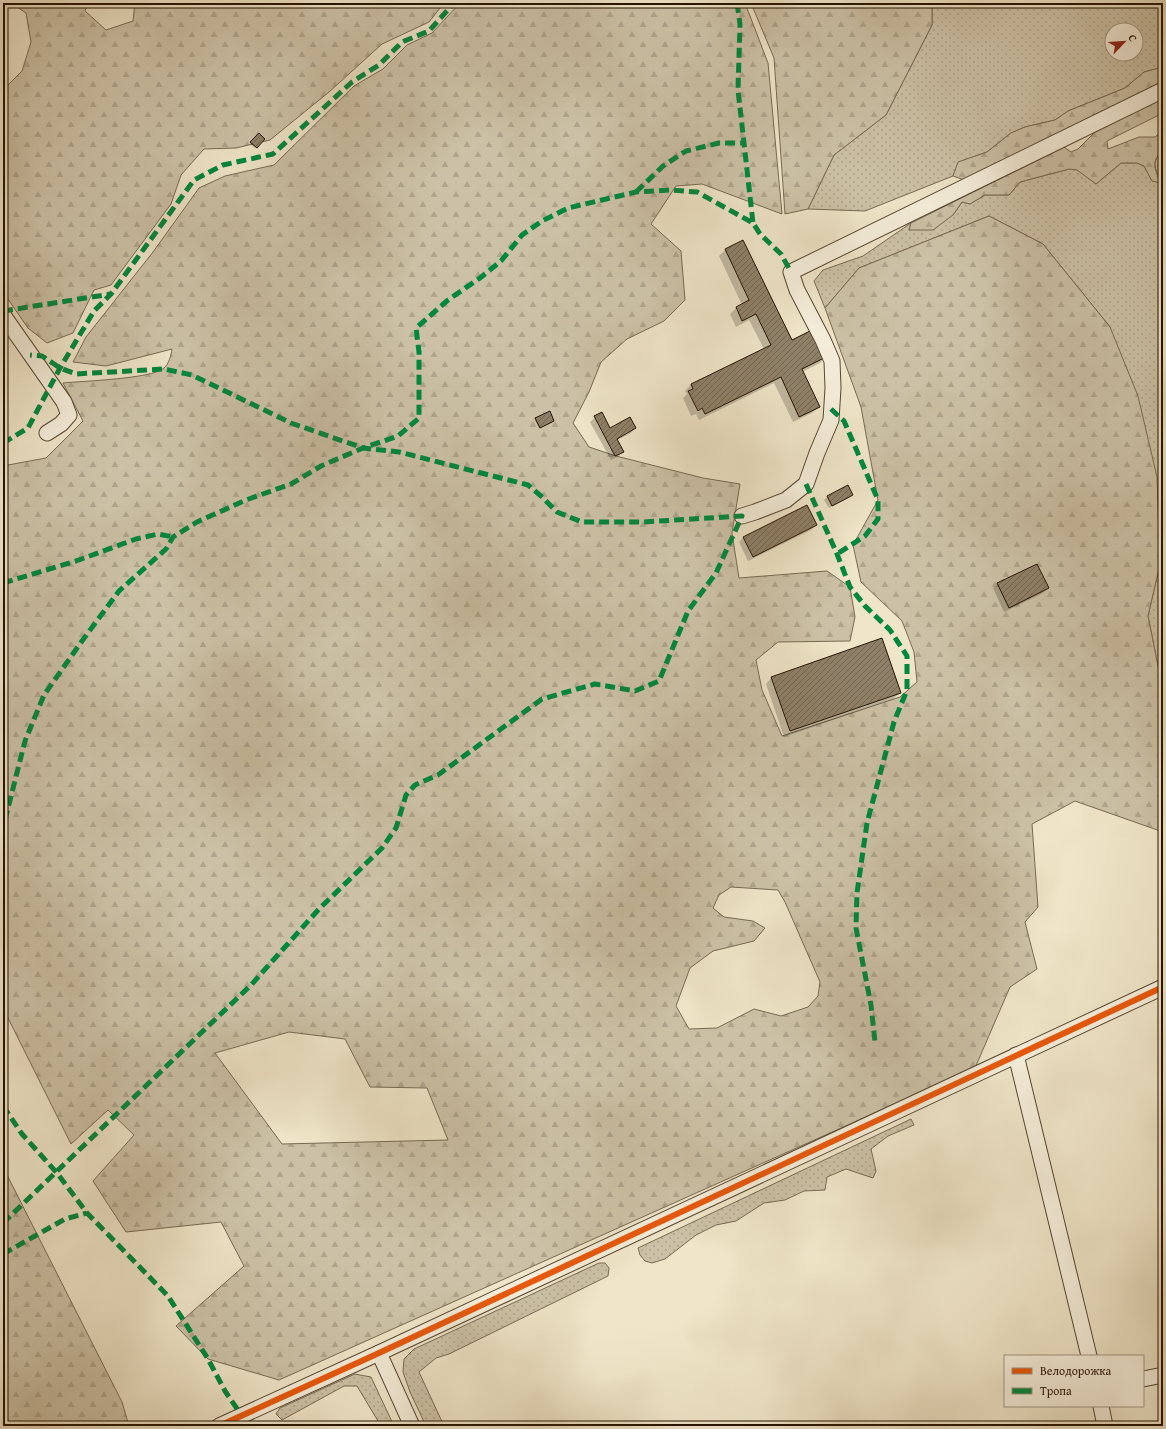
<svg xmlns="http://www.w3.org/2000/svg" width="1166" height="1429" viewBox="0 0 1166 1429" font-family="'Gentium Book Plus',serif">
<defs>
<pattern id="green-dots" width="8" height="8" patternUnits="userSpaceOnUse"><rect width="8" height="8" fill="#ccc1a6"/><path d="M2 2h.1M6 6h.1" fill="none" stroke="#afa58d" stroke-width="1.8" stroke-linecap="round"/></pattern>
<pattern id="forest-firs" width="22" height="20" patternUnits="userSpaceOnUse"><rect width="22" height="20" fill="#ccc1a6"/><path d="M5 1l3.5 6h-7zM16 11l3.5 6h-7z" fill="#afa58d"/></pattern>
<pattern id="building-hatch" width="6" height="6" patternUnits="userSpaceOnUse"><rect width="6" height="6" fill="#8e8068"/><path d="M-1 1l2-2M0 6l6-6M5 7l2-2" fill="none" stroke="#746753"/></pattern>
</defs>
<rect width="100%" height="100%" fill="#efe5c8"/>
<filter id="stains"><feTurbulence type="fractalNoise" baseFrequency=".005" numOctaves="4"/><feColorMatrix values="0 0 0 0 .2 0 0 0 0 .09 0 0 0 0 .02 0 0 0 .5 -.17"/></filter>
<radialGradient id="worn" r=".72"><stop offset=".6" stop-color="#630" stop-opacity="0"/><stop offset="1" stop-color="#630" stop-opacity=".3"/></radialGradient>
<g fill="url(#green-dots)" stroke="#786a54" fill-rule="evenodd">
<path d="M932,3H1163V67L1144,72L1125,88L1068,111L1055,120L1025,127L1011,133L987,152L959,162L953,176L865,211L808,209L834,155L886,115L932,25ZM1112,30H1136V54H1112Z"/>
<path d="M1163,150V691L1148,616L1160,564L1110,327L1043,244L989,216L859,268L825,308L814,281L823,270L863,256L911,223L909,230L953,215L962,202L970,204L985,195H1009L1020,182L1069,169H1077L1096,184L1121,163H1137L1144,166L1152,181L1160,182C1156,166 1150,164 1163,150Z"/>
<polygon points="911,1119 914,1125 888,1136 871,1149 876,1171 873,1178 846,1169 827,1177 825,1190 804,1191 785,1200 764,1203 736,1221 716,1225 696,1235 665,1259 652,1263 645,1261 640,1255 638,1248"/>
<polygon points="599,1263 605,1263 609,1268 608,1276 449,1354 436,1358 419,1372 444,1426 426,1426 410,1392 403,1372 404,1359 414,1349"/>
<polygon points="355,1374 371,1377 394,1426 381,1426 357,1386 344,1386 282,1420 276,1414 280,1408"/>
</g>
<g fill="url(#forest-firs)" stroke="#786a54" fill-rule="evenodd">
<polygon points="11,3 88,3 85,11 106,30 133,21 135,3 444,3 429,22 382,44 329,92 270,140 236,148 204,149 181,175 171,204 111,285 94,290 73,333 47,343 28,328 3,292 3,90 22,71 31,42 26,13"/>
<path d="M460,3H745L768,63L782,214L702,184L676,186L651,224L681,251L685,300L664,321L627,339L601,362L589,392L573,423L589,447L616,456L703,478L740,484L732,533L739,578L827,571L850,587L855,617L850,641L778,642L756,660L762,690L782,736L900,697L917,682L914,652L902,621L861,582L853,545L878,500L861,407L825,308L859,268L989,216L1043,244L1110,327L1138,396L1157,477L1160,564L1148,616L1163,691V832L1075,801L1032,824L1038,907L1025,922L1037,969L1010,987L975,1068L279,1380L208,1359L176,1326L244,1266L221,1222L126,1232L93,1181L134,1135L108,1110L71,1144L3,1008V453L8,465L46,458L83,421L63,383C82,381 152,379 164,368C169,364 171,355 172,349L106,366L73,362L86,337L153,252L199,188L225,176L274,165L354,86L383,69L407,45L432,33ZM731,887L778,890L785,902L820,982L818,996L808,1007L781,1016L754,1009L717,1028L689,1029L676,1006L690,968L713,951L754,941L765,928L753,921L724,917L713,908L719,895ZM289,1032L345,1039L370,1087L427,1088L448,1140L282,1144L215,1053Z"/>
<polygon points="751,3 932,3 932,25 886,115 834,155 808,209 785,214 774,58"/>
<polygon points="1163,67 1163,85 967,181 953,176 958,162 987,152 1011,133 1025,127 1055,120 1068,111 1125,88 1144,72"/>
<path d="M1163,98V113L1107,141L1108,149L1139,137H1155L1163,130V150C1150,163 1155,167 1160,183L1152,181L1144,166L1137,163H1121L1096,184L1077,170L1069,169L1020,182L1009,195H985L970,204L962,202L953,215L933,230H909L911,223L1064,147L1071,152L1078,149L1095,132Z"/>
<polygon points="3,1167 122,1402 129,1426 3,1426"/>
</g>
<g fill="#0003">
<polygon points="259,135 263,139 255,148 250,144"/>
<polygon points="743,241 792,341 826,356 820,363 802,372 819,407 812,413 793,422 774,383 699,420 696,414 691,416 683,398 687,394 685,391 691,384 764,349 749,320 736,327 730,314 736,308 742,305 719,256 725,250"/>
<polygon points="601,413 610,429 635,428 631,433 617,440 623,451 619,456 611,460 590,422"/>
<polygon points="536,419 552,422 539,428 535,420"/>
<polygon points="848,487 852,495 849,498 829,508 824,500 827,497"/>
<polygon points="807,507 816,525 811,530 748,561 739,542 743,538"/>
<polygon points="998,584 1048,588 1043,593 1004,612 993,588"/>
<polygon points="772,677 900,693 893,699 784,737 766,684"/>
</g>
<g fill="url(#building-hatch)" stroke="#241201">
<polygon points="259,133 265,139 257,148 250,142"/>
<polygon points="743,240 792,340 814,329 828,356 802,369 820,407 799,417 781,377 705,414 702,408 698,411 688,391 693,389 691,384 771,345 756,314 742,321 736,307 749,300 725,249"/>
<polygon points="550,411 554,421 540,428 535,418"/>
<polygon points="602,412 610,428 630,417 636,428 617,439 624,452 615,456 594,416"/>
<polygon points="848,485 853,495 832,506 827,496"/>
<polygon points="807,505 817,525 753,557 743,537"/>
<polygon points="1037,564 1049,588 1009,608 997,583"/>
<polygon points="882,638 901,693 790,731 771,677"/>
</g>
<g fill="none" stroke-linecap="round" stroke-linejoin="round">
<g stroke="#574733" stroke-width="17">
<g id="minor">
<polyline points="3,315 64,402 69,415 61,424 47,433"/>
<polyline points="742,516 755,512 786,500 806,484 817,453 831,420 833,388 832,361 823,340 797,290 791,272 1163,90"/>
<polyline points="1016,1055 1089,1356"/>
<polyline points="379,1353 412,1426"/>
<polyline points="1143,1379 1163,1375"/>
<polyline points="1101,1406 1105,1426"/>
<polyline points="219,1426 379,1353 1163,987"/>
</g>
</g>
<use href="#minor" stroke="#f5eedb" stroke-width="15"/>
<g stroke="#00873e" stroke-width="5" stroke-dasharray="10 5" stroke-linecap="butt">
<polyline points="737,3 740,24 738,90 753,223"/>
<polyline points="636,192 663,166 686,151 719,143 744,143"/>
<polyline points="3,311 111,294"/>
<polyline points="831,409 844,421 878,500 878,519 865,536 837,554"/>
<polyline points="3,443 28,428 60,368 94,311 111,294 194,180 223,165 273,154 352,82 379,65 402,42 429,31 454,3"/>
<polyline points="806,484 837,554 850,587 865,606 890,630 907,656 907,690 894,722 867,823 857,893 856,928 871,1005 875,1042"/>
<polyline points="3,583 76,561 136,539 158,534 173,537"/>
<polyline points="3,835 6,816 25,741 44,695 82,641 119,591 166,549 173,537 197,522 246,500 291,484 321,466 363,448 398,436 419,418 419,352 416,328 448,300 480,278 501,261 522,235 542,221 568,208 636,192 670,190 697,192 753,223 760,234 781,254 791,272"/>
<polyline points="3,1106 22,1134 57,1173 87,1213 168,1296 208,1359 225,1391 242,1416"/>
<polyline points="3,1223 251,985 319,909 382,848 396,828 406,795 415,785 438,775 542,699 595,684 635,691 659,681 688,611 716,573 742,516 643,522 582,522 557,512 541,496 528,485 399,452 363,448 291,423 192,375 164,369 76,374 60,368 42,356 30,355"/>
<polyline points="3,1254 65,1219 87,1213"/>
</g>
<g stroke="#f5eedb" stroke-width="8">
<polyline id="cycleway" points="219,1426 379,1353 1163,987"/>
</g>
<use href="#cycleway" stroke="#e8590c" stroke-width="6"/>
</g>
<rect width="1166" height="1429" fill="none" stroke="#efe5c8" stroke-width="16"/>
<rect x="4" y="4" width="1158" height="1421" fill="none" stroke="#241201" stroke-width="2"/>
<rect x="8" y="8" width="1150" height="1413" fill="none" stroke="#241201"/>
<rect x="1004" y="1355" width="140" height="52" fill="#f5eedb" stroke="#a19684"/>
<rect x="1012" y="1368" width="20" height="6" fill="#e8590c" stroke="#a19684"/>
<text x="1040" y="1375" font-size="12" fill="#241201">Велодорожка</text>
<rect x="1012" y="1388" width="20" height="6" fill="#00873e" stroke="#a19684"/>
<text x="1040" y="1395" font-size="12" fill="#241201">Тропа</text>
<g transform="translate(1124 42) rotate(65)"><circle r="19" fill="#f5eedb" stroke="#a19684"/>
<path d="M0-3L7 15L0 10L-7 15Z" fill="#8f2418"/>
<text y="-6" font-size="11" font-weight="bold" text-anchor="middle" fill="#241201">С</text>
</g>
<rect width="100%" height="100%" filter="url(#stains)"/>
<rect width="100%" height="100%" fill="url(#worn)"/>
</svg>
